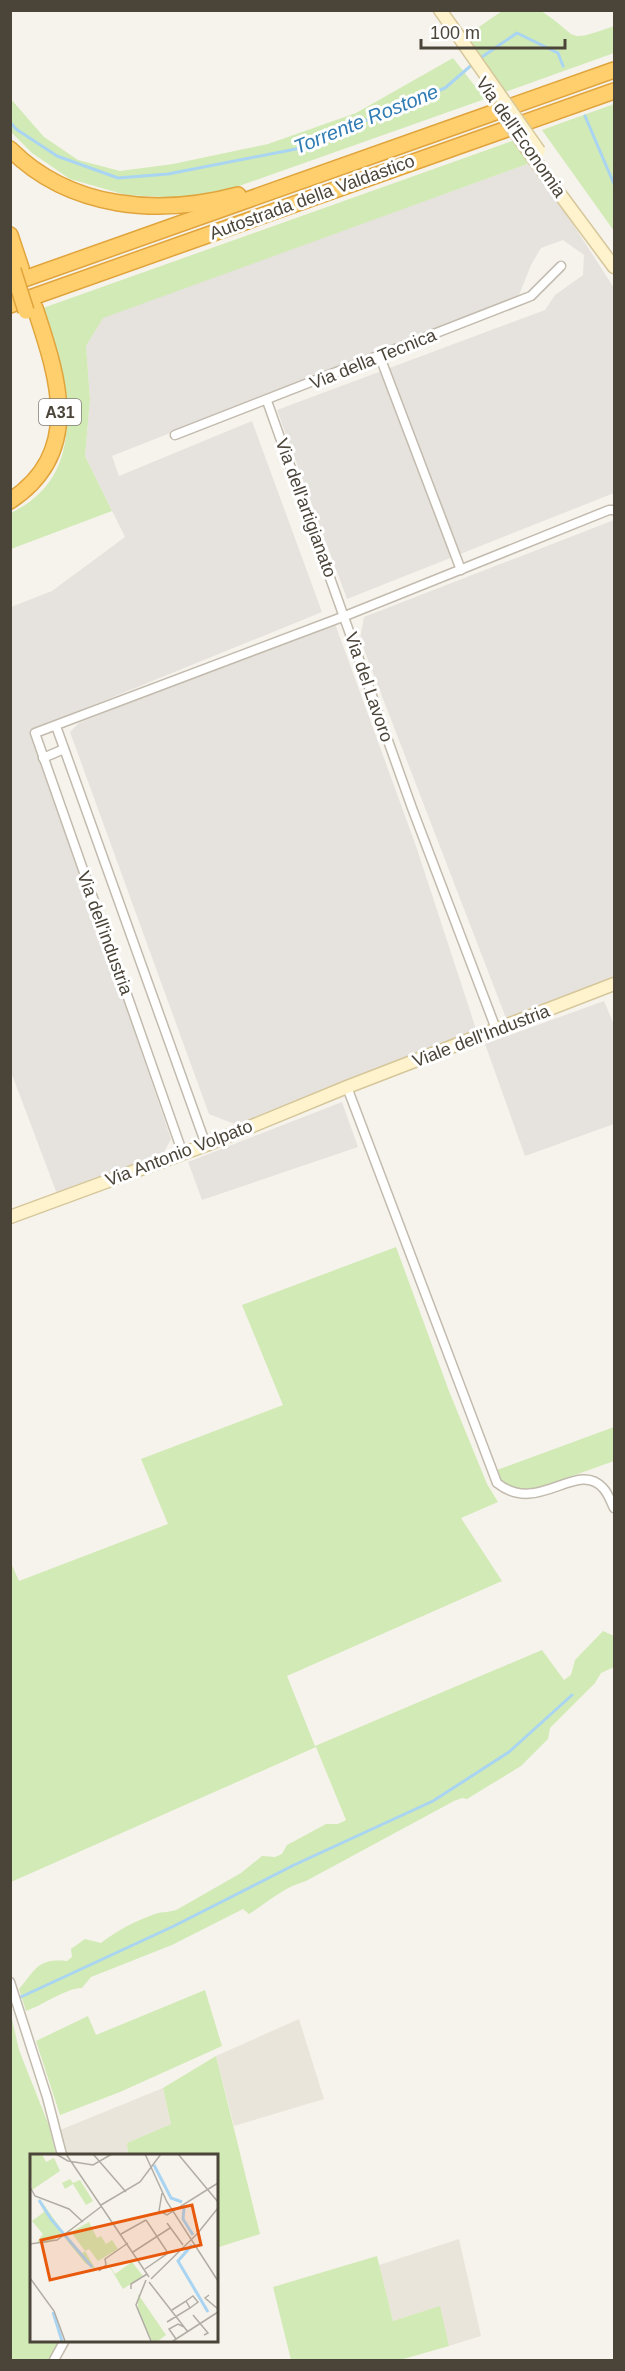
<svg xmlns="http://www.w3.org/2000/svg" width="625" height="2371" viewBox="0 0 625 2371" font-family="Helvetica,sans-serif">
<rect width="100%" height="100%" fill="#f6f3ec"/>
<g fill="#eae5da">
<polygon points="299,2019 324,2099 234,2126 216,2056"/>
<polygon points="163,2088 171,2124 127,2143 128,2155 65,2155 60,2130"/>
<polygon points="459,2239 481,2336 449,2346 439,2307 393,2321 379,2265"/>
</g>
<g fill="#e6e2dd">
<polygon points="533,162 614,288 614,493 347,599 277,410 545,310 555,295 583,275 584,255 563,240 541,248 531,265 519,295 112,456 119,476 252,421 322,612 32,730 171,1139 163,1154 57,1194 11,1072 11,607 52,591 125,537 85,456 90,399 86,346 103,317"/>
<polygon points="614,520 614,978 506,1018 360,639 364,617"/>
<polygon points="334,621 416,846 476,1029 399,1062 237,1125 209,1114 70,732 79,723"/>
<polygon points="604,1001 614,1025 614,1124 525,1156 485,1044"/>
<polygon points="342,1102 358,1147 202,1200 188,1162"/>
</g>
<g fill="#d2eab5">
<path d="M502,11H541C582,37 562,44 614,26V53L505,92L463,38Z"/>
<polygon points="453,58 485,99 202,199 126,195 70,179 32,153 11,132 10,98 44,137 78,160 120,171 173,164 268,144 356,113"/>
<polygon points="614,104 614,231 542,130"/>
<path d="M518,139L533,162L103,318L86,346L90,399L85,456L112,511L11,549V513C95,472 65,377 43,308Z"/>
<path d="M396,1247L449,1391L487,1484L498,1502L461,1518L502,1581L287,1676L315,1746L542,1650L564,1680L571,1675L575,1660L603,1631L614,1636V1667L601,1673L595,1683L550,1728L548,1739L521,1766L467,1799L462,1798L454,1801L306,1881C284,1887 268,1902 249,1914L243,1909L172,1945L91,1977L82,1988C66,1988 43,2005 26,2011L19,1989C36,1969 38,1958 67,1961L72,1957L71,1949L85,1939L101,1943C118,1930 135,1921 155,1914C163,1911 170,1913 178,1909L241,1873L262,1856L275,1857L282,1854L287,1845L326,1824H338L346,1820L316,1747L11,1882V1563L19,1581L168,1524L141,1459L283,1405L242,1305Z"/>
<polygon points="614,1427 614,1461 522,1494 504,1488 497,1470"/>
<polygon points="205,1990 222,2046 120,2092 60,2115 36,2041 88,2016 96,2035"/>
<polygon points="10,2010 19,2050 49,2126 56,2155 32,2155 32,2340 60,2340 48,2360 11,2360"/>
<polygon points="216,2056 260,2234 216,2248 216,2155 128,2155 127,2143 171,2124 163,2088"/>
<polygon points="377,2256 393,2321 440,2306 449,2346 400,2360 291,2360 273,2287"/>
</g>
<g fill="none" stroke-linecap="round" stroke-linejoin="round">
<g stroke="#a9d4f2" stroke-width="3">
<polyline points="479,59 517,33 558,53 563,66"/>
<polyline points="585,116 614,184"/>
<polyline points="10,122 16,129 57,156 118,178 168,174 296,149 445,88 474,63"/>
<polyline points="10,2002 174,1926 294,1865 433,1801 509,1752 572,1695"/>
</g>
<g stroke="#c2bbae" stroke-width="11">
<g id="street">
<polyline points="380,357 461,570"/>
<polyline points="267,401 412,808 496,1029"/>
<polyline points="175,435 531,296 561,266"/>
<polyline points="56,726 206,1145"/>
<polyline points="43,758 64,749"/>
<path d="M347,1087L497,1483C538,1516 577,1459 603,1488C608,1493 611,1502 614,1508"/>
<polyline points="183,1154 35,733 345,616 609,510 614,510"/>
<polyline points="10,1982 47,2097 62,2155"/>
<polyline points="54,2360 65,2340"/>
</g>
</g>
<g stroke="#d6c79b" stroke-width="15">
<g id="secondary">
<polyline points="440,10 457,34"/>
<polyline points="531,155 614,267"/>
<polyline points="10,1217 206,1145 347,1087 614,984"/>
</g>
</g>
<g stroke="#e0a43c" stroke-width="18">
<g id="highway">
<path d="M10,149C71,210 160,216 238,195"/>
<polyline points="10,235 21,268"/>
<polyline points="10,284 614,70"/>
<polyline points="10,305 614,91"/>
<path d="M10,501C84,452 58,378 35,308"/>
</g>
</g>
<use href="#street" stroke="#fff" stroke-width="8"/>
<use href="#secondary" stroke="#fff3cd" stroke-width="12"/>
<use href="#highway" stroke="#ffcf6e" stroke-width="15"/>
<g stroke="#d6c79b" stroke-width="15" stroke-linecap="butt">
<g id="secondary-bridge">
<polyline points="457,34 539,151"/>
<polyline points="505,117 531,155"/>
</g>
</g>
<g stroke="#e0a43c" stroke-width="18" stroke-linecap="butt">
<polyline id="highway-bridge" points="13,270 26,311"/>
</g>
<use href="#secondary-bridge" stroke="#fff3cd" stroke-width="12"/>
<use href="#highway-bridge" stroke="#ffcf6e" stroke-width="15"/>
</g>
<g text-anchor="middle" stroke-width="6" stroke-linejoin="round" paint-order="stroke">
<rect fill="#fff" stroke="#817c74" stroke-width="1.5" x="39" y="399" width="42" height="26" rx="4.5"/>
<g font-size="16" font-weight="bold" fill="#4b4439">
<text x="60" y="418">A31</text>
</g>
<g font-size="18" fill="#4b4439" stroke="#fff">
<text transform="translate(521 137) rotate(55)" y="6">Via dell'Economia</text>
<text transform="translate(312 197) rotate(-20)" y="6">Autostrada della Valdastico</text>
<text transform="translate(373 359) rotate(-22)" y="6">Via della Tecnica</text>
<text transform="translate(306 508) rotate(70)" y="6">Via dell'artigianato</text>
<text transform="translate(369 687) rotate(71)" y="6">Via del Lavoro</text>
<text transform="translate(105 933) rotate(70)" y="6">Via dell'industria</text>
<text transform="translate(481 1036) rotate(-21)" y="6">Viale dell'Industria</text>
<text transform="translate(179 1153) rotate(-21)" y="6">Via Antonio Volpato</text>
</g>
<g font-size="20" font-style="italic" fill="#2e7ab2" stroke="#fff">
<text transform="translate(366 119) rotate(-22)" y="7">Torrente Rostone</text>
</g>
</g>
<g transform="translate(30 2154)">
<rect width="188" height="188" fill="#f6f3ec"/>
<path d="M0,0H12L16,8L24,4L30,17L2,36ZM40,25L43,29L50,26L63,47L56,51L43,30L35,35L32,29ZM9,44L34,79L18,89L7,88L13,80L2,67L14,58ZM59,68L67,84L71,82L76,90L82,86L88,95L68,107L59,95L55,97L66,116L55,109L34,83L51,100L55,97L41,78ZM75,105L85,120L102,108L113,122L93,135ZM108,140L136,181L128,187H122L108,157Z" fill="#d2eab5"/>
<path fill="none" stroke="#a9d4f2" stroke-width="3" d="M124,11L141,44L152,48M9,46L21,65L62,113M154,54L153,65L163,81M162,91L148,107L178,158M23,158L32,187"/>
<path fill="none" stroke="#b2ada4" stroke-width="1.5" d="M26,0L38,7L63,11L82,0M36,0L119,123M63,0L96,38M115,0L137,48L188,127M148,0L188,48M0,33L5,42L39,55L53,68M132,39L129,57L137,61L188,29M71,51L110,28L131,0M137,69L153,91M91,80L116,66M167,80L188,54M0,90L27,86L72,52M103,98L140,74M115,115L138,99L116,66M69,117L76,111L75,105L98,89M0,124L24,157L35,187M121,125L167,80M116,126L106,151L121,187M119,128L158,178M101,135V130L117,120M179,141L175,144L188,155M156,147L163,142L168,148L160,154M163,161L178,179L174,181M137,168L160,154L156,147L142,156M146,185L139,175L148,170L154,173M143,187L188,158"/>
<path fill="#e8590c" fill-opacity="0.15" stroke="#e8590c" stroke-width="3" d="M162,51L171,91L20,126L11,86Z"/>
<rect width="188" height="188" fill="none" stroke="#4b4439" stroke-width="3"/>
</g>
<rect width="625" height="2371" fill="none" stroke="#4b4439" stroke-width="24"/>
<path d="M421 39v9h144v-9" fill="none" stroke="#4b4439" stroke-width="3"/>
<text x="430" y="39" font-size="18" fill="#4b4439" stroke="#ffffff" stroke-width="4.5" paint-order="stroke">100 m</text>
</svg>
